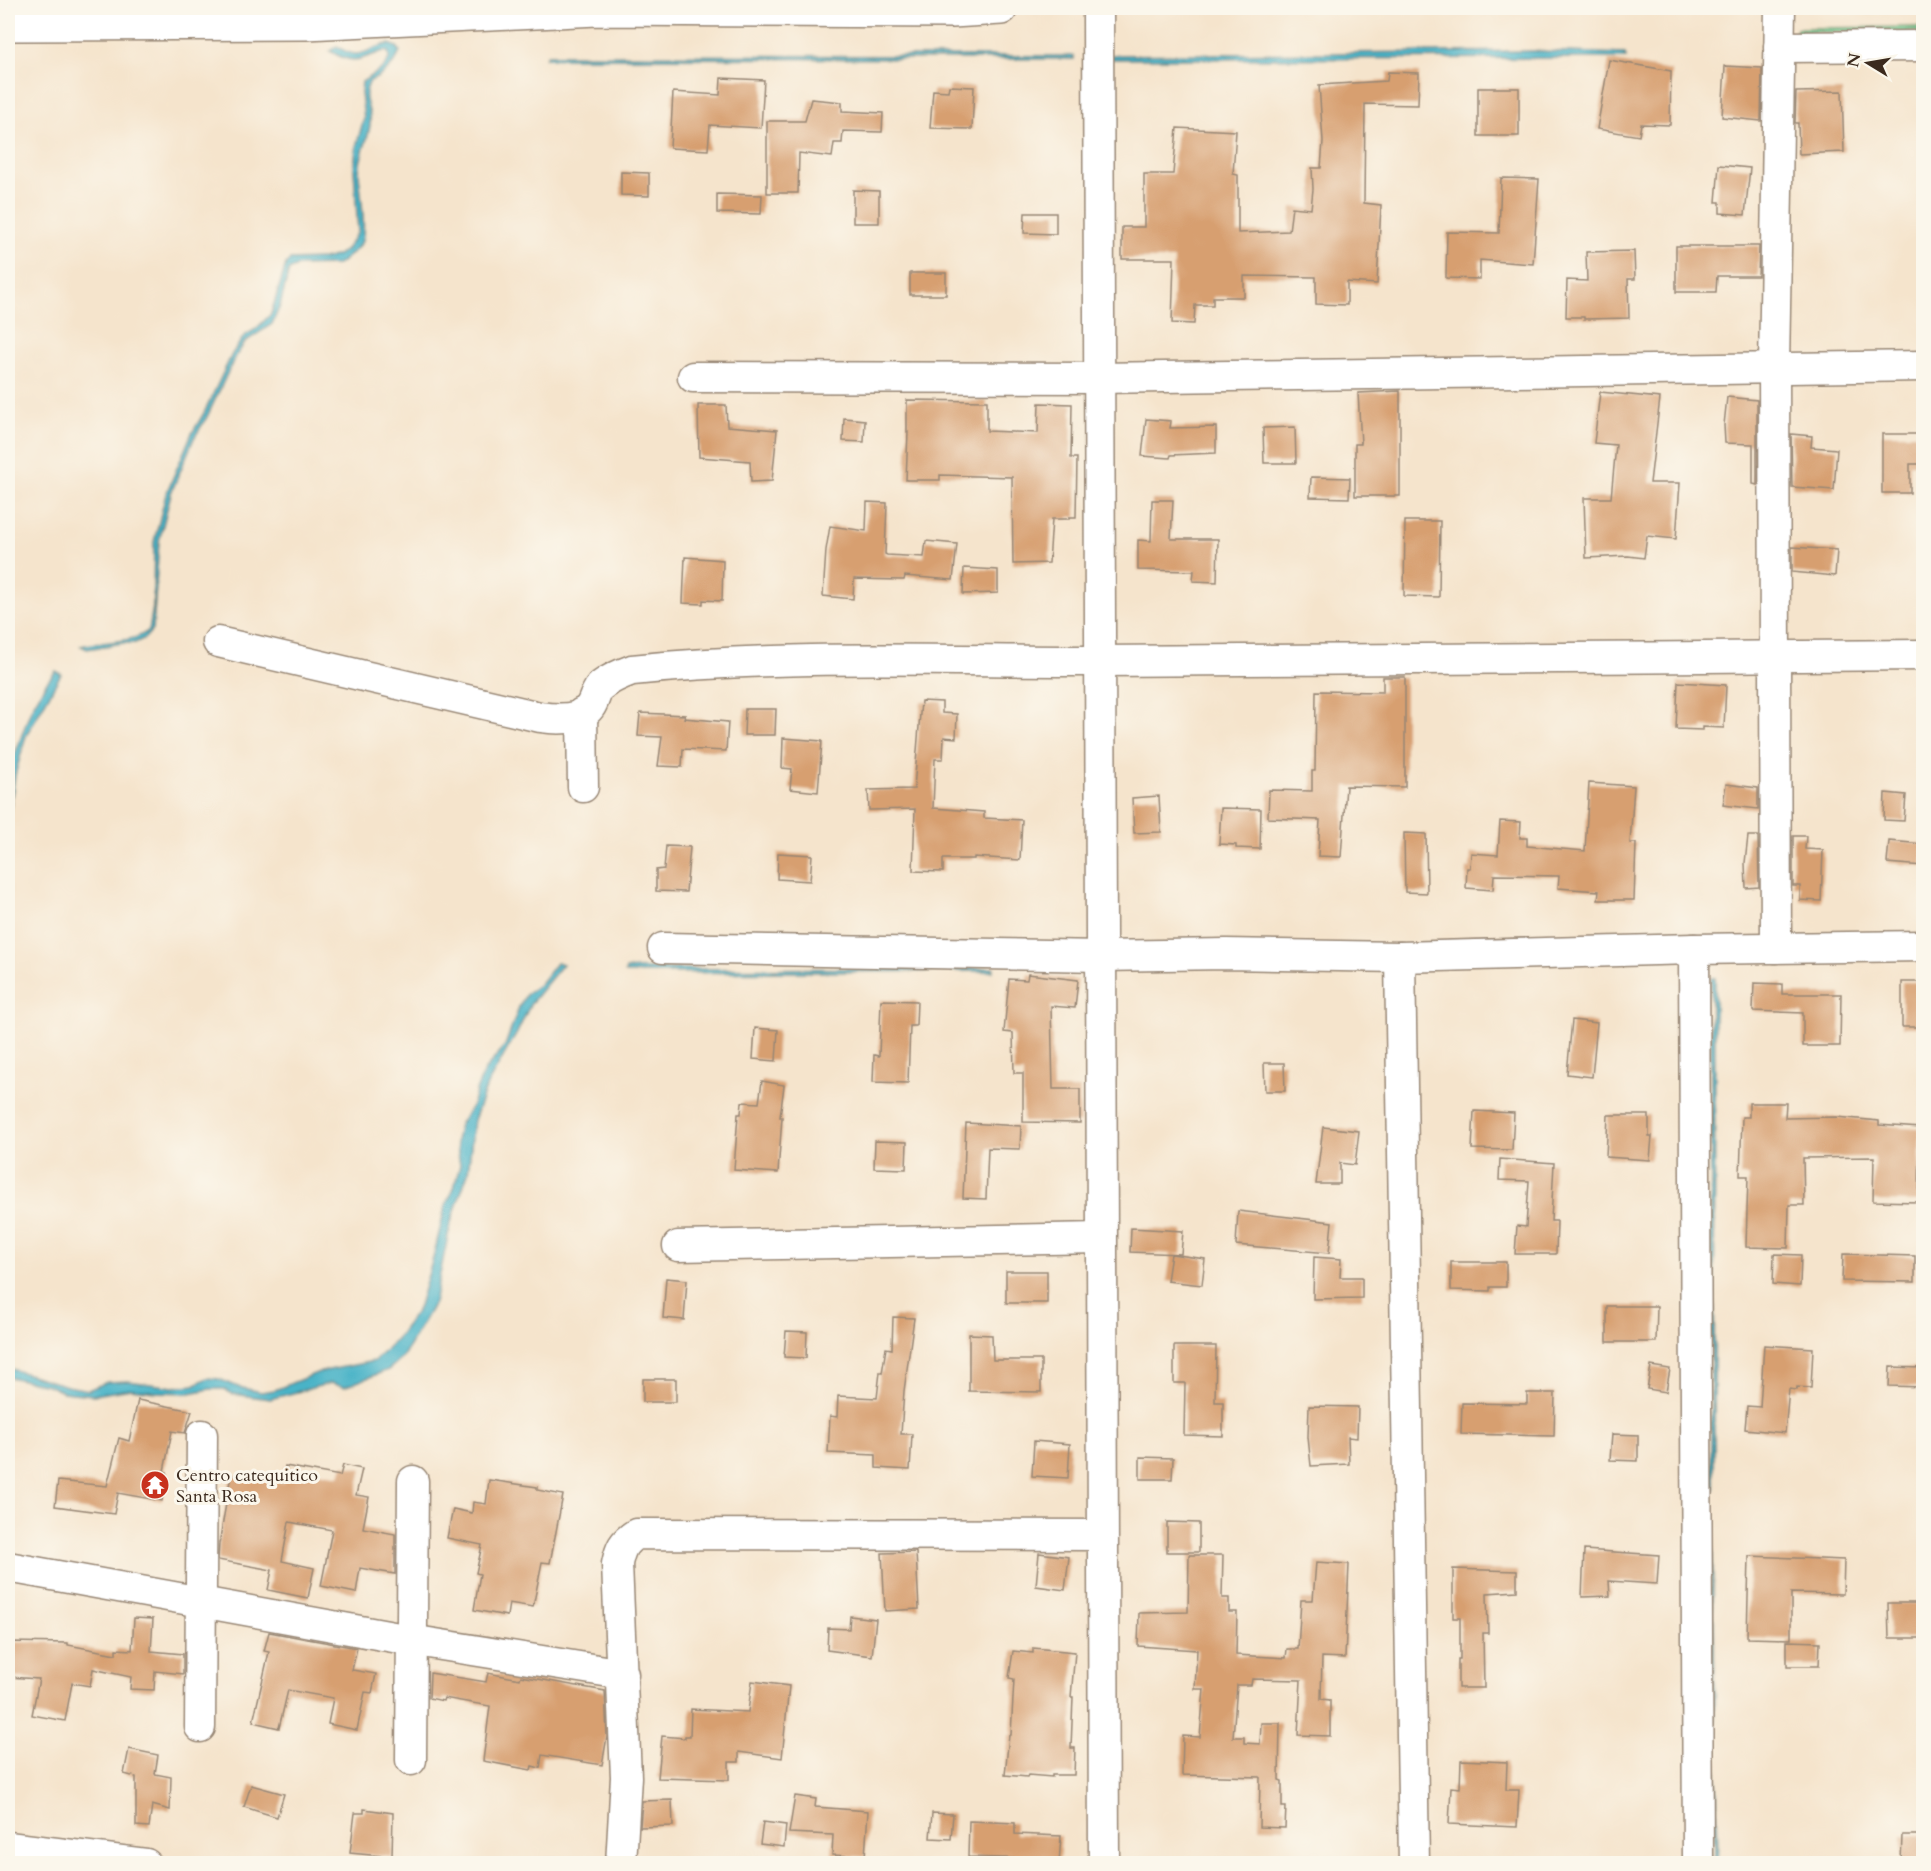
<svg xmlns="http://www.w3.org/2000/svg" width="1931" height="1871" viewBox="0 0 1931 1871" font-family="Cardo,serif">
<rect width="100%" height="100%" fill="#fbf7ec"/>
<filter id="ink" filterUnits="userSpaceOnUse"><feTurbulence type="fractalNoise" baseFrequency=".0167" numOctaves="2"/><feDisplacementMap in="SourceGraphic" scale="12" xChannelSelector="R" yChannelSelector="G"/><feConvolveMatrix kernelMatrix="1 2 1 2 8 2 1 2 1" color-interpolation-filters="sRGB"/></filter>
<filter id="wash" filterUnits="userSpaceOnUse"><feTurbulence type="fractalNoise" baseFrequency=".008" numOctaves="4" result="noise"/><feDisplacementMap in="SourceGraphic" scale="24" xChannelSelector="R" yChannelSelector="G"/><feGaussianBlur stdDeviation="1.35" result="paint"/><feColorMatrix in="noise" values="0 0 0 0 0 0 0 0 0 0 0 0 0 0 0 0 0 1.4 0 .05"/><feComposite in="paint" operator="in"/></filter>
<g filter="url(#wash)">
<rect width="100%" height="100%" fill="#f5e4cc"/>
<polygon fill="#78cf94" stroke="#5a7c59" stroke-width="1.5" points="1924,27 1923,32 1796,32 1797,29 1802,28"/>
<g fill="#49b3c7" stroke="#426e72" stroke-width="1.5">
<path d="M389,44L397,47L400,51C396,64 383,76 370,81C359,102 373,107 370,125C368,142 359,155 359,174C360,188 367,234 361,243C356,251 345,259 338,265L297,266L289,270L280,306L272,324L245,342L234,359L207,417L194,438L171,493L159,541L153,629L145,638L135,643H123L87,649L81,646C103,640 131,645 149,630L153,607L154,542L166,494L191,435L204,413L232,354L244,336L256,329L271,314L286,264L290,260L323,259L335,256L345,251L358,232L354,169L356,147L364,118L361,93L362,82C372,75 394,65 388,52L384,51C359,59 355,66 330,51L337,46C361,63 365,48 389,44Z"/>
<polygon points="1537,51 1625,54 1626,58 1109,59 1110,55"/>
<polygon points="547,55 1074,56 1074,59 545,58"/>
<polygon points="56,671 61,674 26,736 15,775 8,823 8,774 31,709 46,683"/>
<polygon points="557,962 563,964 531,1003 517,1033 487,1085 474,1120 468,1173 451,1222 434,1303 402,1358 388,1370 344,1387 331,1383 270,1399 233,1394 223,1389 210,1389 190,1393 156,1392 131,1389 93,1395 63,1392 48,1385 8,1377 8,1368 67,1386 88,1390 107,1382 128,1381 173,1387 194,1385 207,1378 219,1379 238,1387 261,1392 275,1390 319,1372 374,1361 395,1341 418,1309 434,1255 445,1207 454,1188 460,1165 456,1141 460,1123 472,1106 477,1088 485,1070 505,1046 519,1007 527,993 539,985"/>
<polygon points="994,968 993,971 625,973 626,969"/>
<polygon points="1711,978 1715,978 1714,1491 1711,1491"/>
<polygon points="1710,1529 1712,1529 1718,1864 1715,1863"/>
</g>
<g id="blocks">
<g fill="#d79f70">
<polygon points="1609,60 1671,71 1670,125 1641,124 1639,136 1597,129"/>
<polygon points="1725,66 1762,68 1761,121 1722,117"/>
<polygon points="1388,72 1419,73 1418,105 1365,104 1364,203 1381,205 1377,284 1347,282 1347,305 1316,304 1316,277 1244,276 1244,297 1213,297 1213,305 1195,305 1194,324 1172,323 1174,259 1122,259 1122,227 1144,227 1144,174 1173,174 1177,128 1236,131 1233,174 1238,175 1238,233 1289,231 1292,207 1311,209 1313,189 1312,168 1321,168 1323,141 1319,85 1387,81"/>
<polygon points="721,78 764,80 761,128 710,125 708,150 670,148 673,92 720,95"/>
<polygon points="949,86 974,87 972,129 930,128 933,90 948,91"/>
<rect x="1478" y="88" width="41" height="48"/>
<polygon points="1842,91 1844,152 1799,154 1798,123 1795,123 1796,92"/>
<polygon points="811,99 842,102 842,111 883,113 882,132 843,131 842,143 834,143 832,157 799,153 798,193 767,193 767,121 805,121"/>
<polygon points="1719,165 1750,168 1745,215 1720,213 1720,202 1716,202"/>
<polygon points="621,172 649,173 649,196 621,195"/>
<polygon points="1501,178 1539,179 1533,264 1480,260 1480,279 1446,278 1447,232 1499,233"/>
<polygon points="853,190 879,191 879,223 853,223"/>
<polygon points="717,194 762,195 761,214 717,213"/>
<polygon points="1025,213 1056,213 1056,234 1024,233"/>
<polygon points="1676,246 1759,246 1758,276 1717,276 1716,292 1676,292"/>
<polygon points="1634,251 1635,279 1628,279 1629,318 1584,319 1584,317 1566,317 1567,280 1587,281 1586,252"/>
<rect x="910" y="273" width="36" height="22"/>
<polygon points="1400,391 1400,496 1355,496 1355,444 1361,444 1358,393"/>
<polygon points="1600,392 1660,398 1650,483 1680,483 1676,539 1647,536 1644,558 1628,556 1586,558 1584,498 1611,498 1616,445 1594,443"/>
<polygon points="1727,397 1757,400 1757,485 1753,484 1753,444 1725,443 1724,425"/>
<polygon points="907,400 987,401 987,431 1038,433 1039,403 1072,404 1071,458 1077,458 1076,517 1069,517 1069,519 1052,519 1049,563 1013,564 1012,477 940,475 940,480 906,480 908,432 907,432"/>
<polygon points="698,405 726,405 727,426 777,430 772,481 751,482 750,461 699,457"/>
<polygon points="844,418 865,420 864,442 843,441"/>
<polygon points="1146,419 1171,421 1170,428 1216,427 1216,453 1171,455 1170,458 1142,456"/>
<polygon points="1295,427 1296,463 1264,463 1263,428"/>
<polygon points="1791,434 1812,436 1811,447 1837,449 1834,490 1792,487"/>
<polygon points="1882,434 1923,434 1923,464 1910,464 1910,493 1882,493"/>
<polygon points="1311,477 1350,478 1349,498 1310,497"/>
<polygon points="1152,500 1173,500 1171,539 1218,539 1217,582 1193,581 1194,571 1138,570 1138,540 1151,541"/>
<polygon points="867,502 887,503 885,554 887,555 924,557 926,541 957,544 953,580 905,576 904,580 854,579 853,599 823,596 826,550 830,526 866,531"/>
<polygon points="1405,521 1440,521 1439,597 1404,596"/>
<polygon points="1792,547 1837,550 1835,576 1792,572"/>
<polygon points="685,557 723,560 722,601 703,600 703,604 683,603"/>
<polygon points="964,568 998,570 998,593 963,594"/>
<polygon points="1383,677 1405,677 1405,787 1346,786 1341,857 1318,856 1320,820 1268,818 1269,790 1312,791 1312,771 1315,771 1316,691 1383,692"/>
<polygon points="1678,682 1726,685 1724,728 1703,727 1703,730 1676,729"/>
<polygon points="921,701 942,702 942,713 957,714 956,738 944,737 943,759 935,759 933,808 984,812 984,818 1022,820 1020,860 974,857 974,859 943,859 943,872 913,871 915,809 869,810 868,790 914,789"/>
<polygon points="745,709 776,709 775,735 744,735"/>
<polygon points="640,713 685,715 684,718 728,722 726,751 683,749 682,767 658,766 662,737 638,736"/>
<polygon points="783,738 822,741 818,792 790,789 792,769 782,768"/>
<polygon points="1589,783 1634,786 1630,843 1636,843 1634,900 1598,900 1599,891 1558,888 1559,876 1494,875 1493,890 1466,888 1467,868 1470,868 1471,853 1498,855 1500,821 1521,822 1520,838 1527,838 1527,846 1585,851"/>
<polygon points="1726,784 1758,788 1758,809 1723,805"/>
<polygon points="1885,793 1906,795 1904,821 1884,820"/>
<polygon points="1159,796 1161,832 1134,833 1132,798"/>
<polygon points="1221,808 1261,809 1260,849 1236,848 1236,845 1219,844"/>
<polygon points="1404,833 1426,834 1427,893 1405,892"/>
<polygon points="1748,836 1758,836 1759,887 1746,888 1745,863"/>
<polygon points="1793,836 1806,836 1805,849 1823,850 1821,901 1800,900 1800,886 1793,886"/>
<polygon points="1889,841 1923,844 1923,866 1887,863"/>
<polygon points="666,846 690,847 686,892 656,891 656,870 664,869"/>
<polygon points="778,853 812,855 810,881 777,879"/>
<polygon points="1028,974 1078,980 1075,1008 1051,1006 1053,1089 1080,1089 1080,1123 1023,1122 1023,1073 1014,1073 1013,1033 1004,1032 1009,979 1027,980"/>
<rect x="1902" y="982" width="21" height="45"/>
<polygon points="1754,983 1782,984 1782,994 1841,994 1840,1046 1803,1046 1803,1013 1753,1011"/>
<polygon points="881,1000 917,1001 916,1026 910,1026 908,1083 873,1082 874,1055 879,1056"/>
<polygon points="1572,1020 1597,1023 1592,1077 1567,1074"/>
<polygon points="755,1028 778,1030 776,1061 753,1059"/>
<polygon points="1264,1063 1284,1063 1285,1091 1265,1091"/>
<polygon points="762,1081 784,1085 780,1117 782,1117 778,1173 734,1170 738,1114 741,1114 742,1102 759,1103"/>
<polygon points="1749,1103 1786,1103 1785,1118 1837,1117 1879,1121 1879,1125 1920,1128 1919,1202 1873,1201 1874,1157 1803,1158 1804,1205 1789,1205 1788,1248 1746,1247 1748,1176 1740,1176 1742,1117 1749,1117"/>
<polygon points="1474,1111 1514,1113 1512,1150 1472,1149"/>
<polygon points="1608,1115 1649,1115 1649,1136 1652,1136 1650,1160 1606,1157"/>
<polygon points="966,1123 1021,1126 1020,1149 988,1148 986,1199 963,1198"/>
<polygon points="1323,1127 1359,1131 1355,1165 1340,1163 1340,1184 1316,1184"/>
<polygon points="875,1141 907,1142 906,1169 874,1168"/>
<polygon points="1500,1159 1554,1163 1551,1221 1557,1221 1556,1254 1515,1254 1517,1226 1526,1227 1529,1181 1499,1180"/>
<polygon points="1238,1211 1332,1222 1329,1253 1236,1245"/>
<polygon points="1131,1228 1183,1231 1181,1254 1130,1252"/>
<polygon points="1171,1254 1205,1259 1202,1285 1167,1281"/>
<polygon points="1774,1254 1801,1255 1800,1286 1773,1284"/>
<polygon points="1843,1254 1915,1256 1915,1282 1842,1281"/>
<polygon points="1314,1257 1341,1259 1340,1277 1362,1277 1362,1298 1313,1299"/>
<polygon points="1451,1262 1506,1262 1506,1287 1490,1287 1490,1291 1451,1290"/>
<rect x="1006" y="1271" width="41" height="32"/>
<polygon points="666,1278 687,1280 684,1320 663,1318"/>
<polygon points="1607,1306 1657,1306 1656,1342 1607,1342"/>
<polygon points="893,1317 914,1318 904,1391 901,1434 912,1434 910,1470 876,1468 876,1455 828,1453 830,1416 837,1417 838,1396 877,1398 880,1372 882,1373 886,1348 892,1349"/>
<polygon points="786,1331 807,1332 806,1358 784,1357"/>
<polygon points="969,1334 992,1335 993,1360 1041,1360 1041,1392 969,1391"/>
<polygon points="1764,1345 1813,1348 1811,1388 1797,1387 1797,1390 1789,1389 1785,1433 1745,1429 1747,1406 1760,1407"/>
<polygon points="1174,1346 1216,1346 1215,1402 1223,1402 1223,1436 1184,1435 1185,1383 1174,1383"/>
<polygon points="1651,1366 1670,1369 1666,1392 1647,1389"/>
<polygon points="1890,1367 1923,1368 1923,1387 1889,1386"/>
<rect x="643" y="1379" width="33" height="23"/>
<polygon points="1527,1393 1555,1393 1554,1436 1461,1434 1462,1403 1527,1404"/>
<polygon points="138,1400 192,1411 185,1433 172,1431 164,1471 167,1472 162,1501 118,1493 114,1514 55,1506 58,1481 107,1486 119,1438 129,1441"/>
<polygon points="1309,1406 1358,1407 1357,1438 1348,1437 1349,1464 1311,1466 1308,1437"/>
<polygon points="1612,1434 1638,1435 1638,1461 1610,1460"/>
<polygon points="1034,1441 1070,1444 1068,1478 1032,1476"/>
<polygon points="1140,1457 1173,1458 1172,1479 1140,1479"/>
<polygon points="343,1465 362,1469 356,1495 369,1497 363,1528 395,1534 395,1574 360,1568 356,1593 321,1586 332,1530 289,1522 282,1561 314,1568 308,1598 268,1590 272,1570 218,1560 219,1544 231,1475 283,1483 285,1466 340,1476"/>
<polygon points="489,1480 537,1487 537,1490 563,1495 550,1563 542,1562 533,1607 509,1603 507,1616 474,1610 480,1574 476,1573 482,1545 447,1538 453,1509 472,1513 473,1502 486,1504"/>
<polygon points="1167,1522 1199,1523 1199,1552 1167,1552"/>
<polygon points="1584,1550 1659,1555 1657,1584 1609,1581 1610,1596 1582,1597"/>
<polygon points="916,1552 919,1609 885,1611 882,1553"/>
<polygon points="1039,1553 1069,1557 1065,1590 1036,1586"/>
<polygon points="1189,1555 1223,1555 1222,1598 1229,1598 1229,1612 1237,1612 1236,1655 1286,1658 1287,1649 1298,1649 1301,1600 1313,1600 1316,1562 1349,1564 1345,1658 1322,1657 1321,1699 1330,1700 1330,1736 1298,1735 1301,1680 1252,1679 1251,1685 1237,1685 1233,1737 1244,1737 1244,1743 1260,1744 1261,1723 1280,1723 1279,1780 1282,1781 1282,1807 1286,1807 1285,1828 1259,1827 1260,1777 1182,1775 1183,1736 1200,1737 1204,1689 1195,1689 1197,1650 1138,1646 1139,1613 1188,1612"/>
<polygon points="1749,1556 1844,1560 1843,1594 1791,1593 1791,1639 1747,1638"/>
<polygon points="1453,1569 1517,1571 1517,1591 1487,1593 1488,1633 1483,1633 1484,1688 1458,1688 1458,1659 1460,1659 1460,1618 1453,1618"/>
<polygon points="1888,1603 1923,1603 1923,1638 1889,1638"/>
<polygon points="850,1616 876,1619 872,1656 827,1650 828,1628 849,1629"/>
<polygon points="134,1618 153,1619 151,1651 183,1654 183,1674 155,1671 154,1690 130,1689 131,1677 93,1669 90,1686 72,1683 65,1721 32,1715 39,1679 8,1677 8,1642 68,1643 68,1645 116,1654 116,1649 132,1650"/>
<polygon points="269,1632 357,1648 352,1670 376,1674 372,1693 365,1692 357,1730 328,1724 333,1698 288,1690 279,1728 253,1722 269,1652 264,1651"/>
<polygon points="1787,1641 1820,1642 1819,1666 1787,1666"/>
<polygon points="1033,1648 1075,1652 1071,1697 1073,1697 1071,1748 1075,1748 1074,1775 1052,1775 1052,1777 1028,1775 1027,1777 1005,1775 1009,1735 1011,1735 1014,1679 1009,1678 1013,1651 1033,1653"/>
<polygon points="430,1673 486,1682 488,1673 520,1679 521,1676 605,1691 607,1737 602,1765 542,1755 540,1768 532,1766 531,1770 483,1761 490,1706 444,1698 443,1701 429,1698"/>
<polygon points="752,1681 789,1686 782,1758 739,1752 739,1762 729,1762 729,1780 658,1778 662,1736 685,1738 685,1736 690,1736 691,1709 748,1712"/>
<polygon points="129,1749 158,1755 155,1774 171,1777 170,1810 152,1805 149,1827 136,1826 136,1777 124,1774"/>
<polygon points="1461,1760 1507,1762 1506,1790 1519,1790 1517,1827 1449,1824 1451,1787 1460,1788"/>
<polygon points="251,1785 284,1794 277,1817 244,1807"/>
<polygon points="795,1796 816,1799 815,1807 868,1811 865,1857 832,1855 833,1835 789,1833"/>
<polygon points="672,1800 673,1826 640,1827 642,1801"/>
<polygon points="364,1809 393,1813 392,1857 350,1853 355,1813 364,1813"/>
<polygon points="932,1813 953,1814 951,1839 930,1838"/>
<polygon points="969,1821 1015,1823 1015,1834 1061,1836 1059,1863 1035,1863 1036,1859 968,1857"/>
<polygon points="763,1822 786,1825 784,1847 760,1844"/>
<polygon points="1902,1835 1923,1835 1923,1863 1901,1863"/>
</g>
</g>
</g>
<g filter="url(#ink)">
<use href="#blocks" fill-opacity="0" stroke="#988775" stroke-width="1.5"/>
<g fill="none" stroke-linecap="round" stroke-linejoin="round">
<g stroke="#988775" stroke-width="33">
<g id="minor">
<polyline points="1098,8 1104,1864"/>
<polyline points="1779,47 1924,46"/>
<polyline points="693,377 1098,378 1924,366"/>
<path d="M218,642L540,717C555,719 580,721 590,707C595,700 595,691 602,685C611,678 621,674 632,670C787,654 943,661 1099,661C1374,661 1649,657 1924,655"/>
<polyline points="582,713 583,787"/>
<polyline points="663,948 1100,956 1226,954 1400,957 1694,949 1924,946"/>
<polyline points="1776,948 1774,368 1780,8"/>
<polyline points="1694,949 1698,1864"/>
<polyline points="1400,957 1414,1864"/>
<polyline points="678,1246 1101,1238"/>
<polyline points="8,1567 410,1640 623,1674"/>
<polyline points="200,1727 202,1435"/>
<polyline points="411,1760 413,1481"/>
<polyline points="8,1847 146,1864"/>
<path d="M621,1864L626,1777L617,1564C620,1549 623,1542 636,1534L1102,1535"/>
</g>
</g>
<g stroke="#988775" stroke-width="36">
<polyline id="highway" points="8,24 306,23 597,9 952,11 1001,8"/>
</g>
<use href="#minor" stroke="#fff" stroke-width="30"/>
<use href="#highway" stroke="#fff" stroke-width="33"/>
</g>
</g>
<defs>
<g id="temple-disc" transform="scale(1.5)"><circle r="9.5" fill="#c8321e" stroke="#fbf7ec"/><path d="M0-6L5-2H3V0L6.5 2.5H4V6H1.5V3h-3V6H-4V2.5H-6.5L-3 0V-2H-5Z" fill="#fff"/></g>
</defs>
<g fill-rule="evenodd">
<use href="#temple-disc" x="155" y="1485"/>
</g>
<g text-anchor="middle" stroke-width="6" stroke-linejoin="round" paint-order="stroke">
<g font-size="18" fill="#3b2a1e" stroke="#fbf7ec" text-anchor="start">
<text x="176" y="1481">Centro catequitico<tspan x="176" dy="21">Santa Rosa</tspan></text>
</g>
</g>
<rect width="1931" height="1871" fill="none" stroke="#fbf7ec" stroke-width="30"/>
<g transform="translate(1868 63) rotate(281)" stroke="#fbf7ec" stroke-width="4.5" paint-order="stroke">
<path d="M0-4.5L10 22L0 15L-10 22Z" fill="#3b2a1e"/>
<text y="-9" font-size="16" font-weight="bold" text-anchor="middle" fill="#3b2a1e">N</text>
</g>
</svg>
